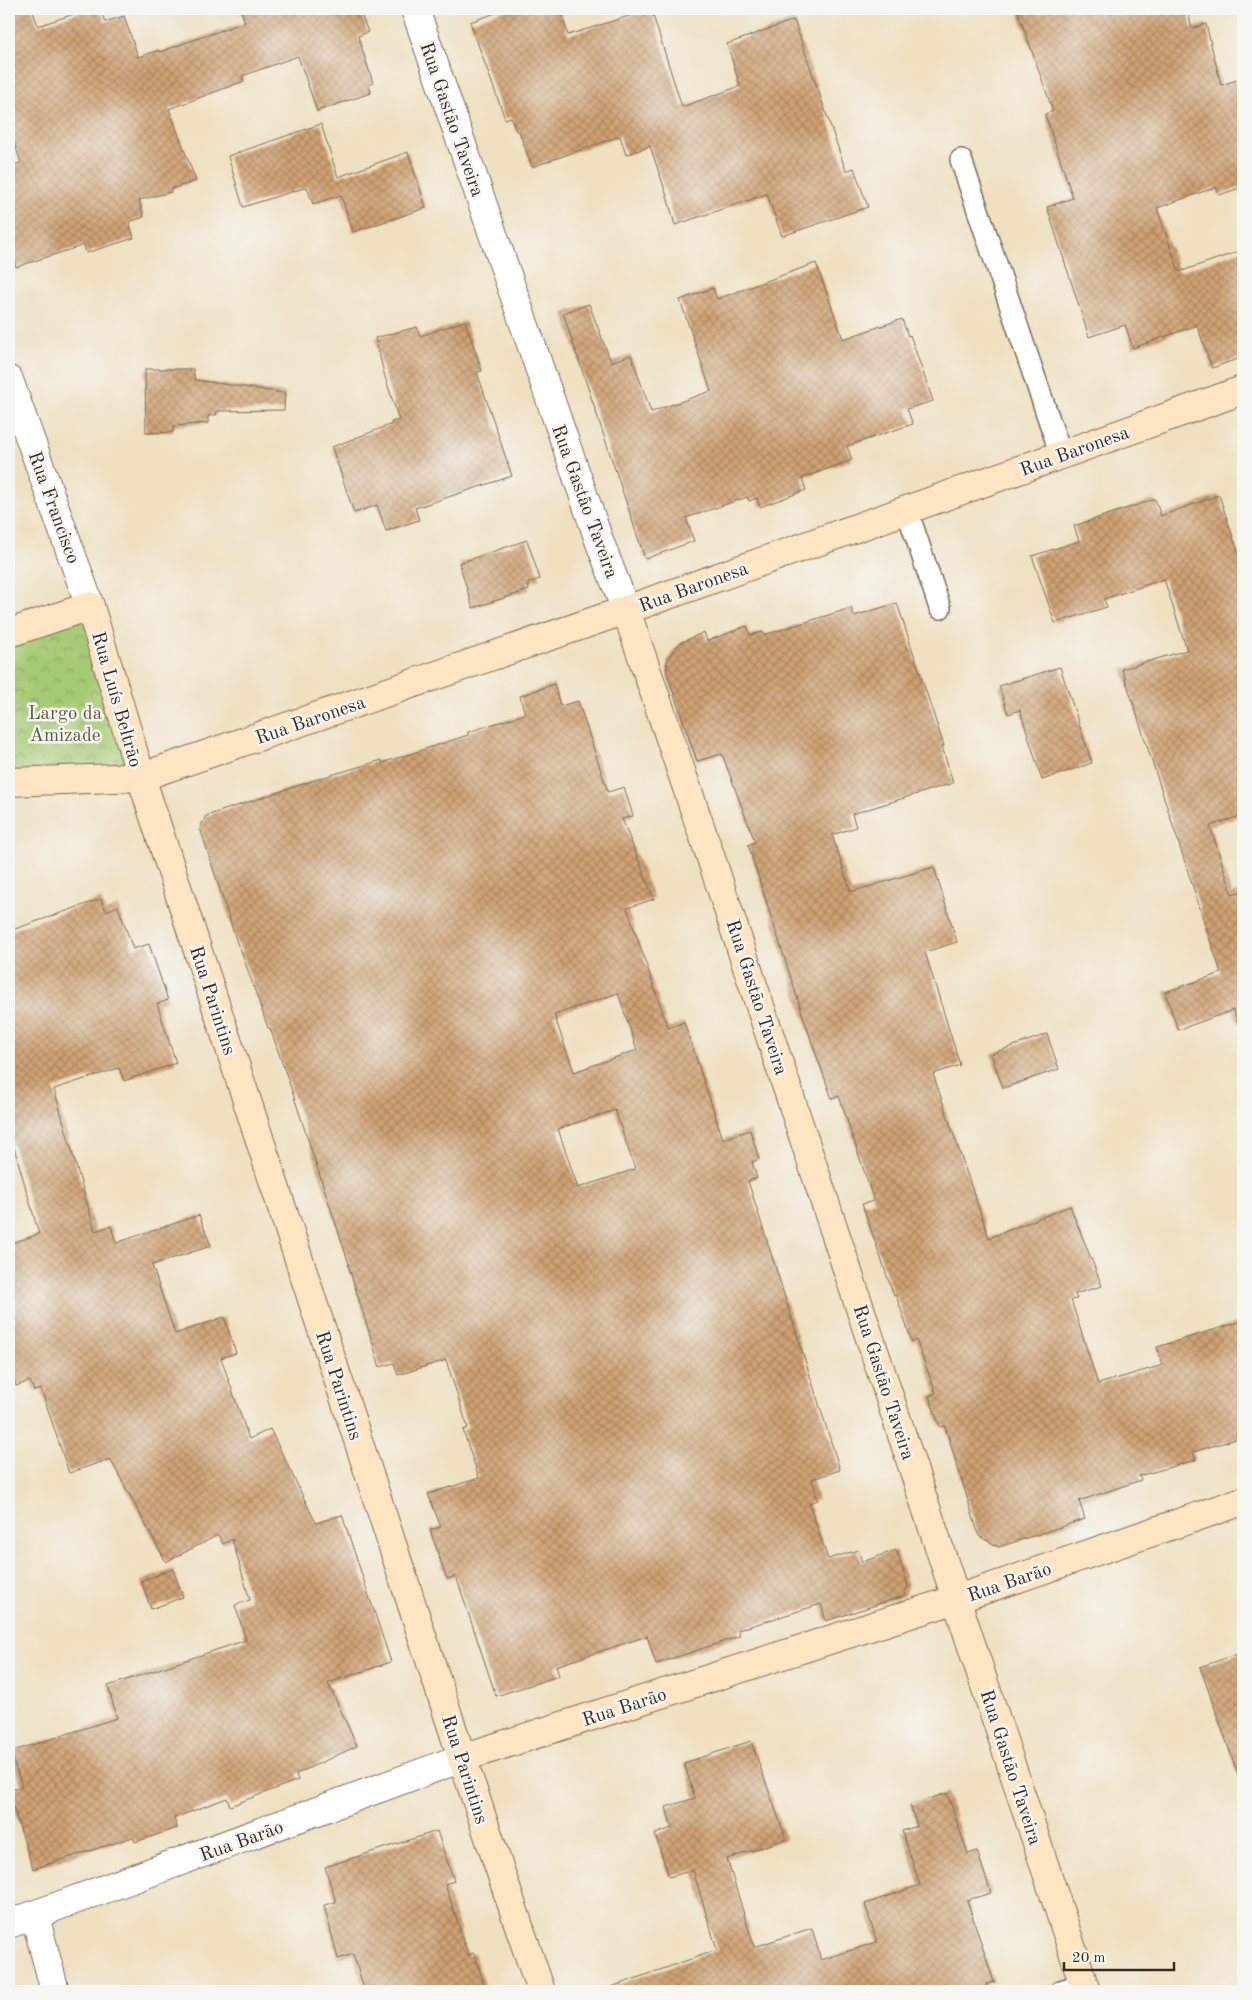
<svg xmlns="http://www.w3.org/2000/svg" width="1252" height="2000" viewBox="0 0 1252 2000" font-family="'Old Standard TT',serif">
<defs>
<pattern id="park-crowns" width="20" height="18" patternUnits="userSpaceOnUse" patternTransform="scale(1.25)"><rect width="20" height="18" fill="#a5ca74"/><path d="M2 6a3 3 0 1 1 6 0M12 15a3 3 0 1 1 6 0" fill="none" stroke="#88a45f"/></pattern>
<pattern id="building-cross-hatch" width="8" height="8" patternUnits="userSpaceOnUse" patternTransform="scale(1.25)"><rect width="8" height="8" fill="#cfa273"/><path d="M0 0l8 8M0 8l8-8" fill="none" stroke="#a9845e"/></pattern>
</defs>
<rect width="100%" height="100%" fill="#f6f6f2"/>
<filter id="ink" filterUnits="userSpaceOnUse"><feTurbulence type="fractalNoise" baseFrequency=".02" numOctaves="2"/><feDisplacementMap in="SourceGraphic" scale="10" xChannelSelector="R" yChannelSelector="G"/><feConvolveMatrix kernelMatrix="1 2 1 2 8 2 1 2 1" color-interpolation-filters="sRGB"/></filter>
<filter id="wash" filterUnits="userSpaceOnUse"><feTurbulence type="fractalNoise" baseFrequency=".0096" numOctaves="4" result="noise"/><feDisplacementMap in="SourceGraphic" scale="20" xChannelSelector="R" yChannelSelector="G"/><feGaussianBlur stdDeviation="1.12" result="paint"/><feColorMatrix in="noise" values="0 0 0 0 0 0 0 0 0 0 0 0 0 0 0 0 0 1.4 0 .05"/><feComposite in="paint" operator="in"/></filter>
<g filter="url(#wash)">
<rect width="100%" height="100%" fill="#efe0c1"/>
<polygon fill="url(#park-crowns)" stroke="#707a49" points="90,606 141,777 9,782 9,633"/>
<g id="blocks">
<g fill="url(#building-cross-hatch)" fill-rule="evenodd">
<polygon points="9,9 32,9 38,26 89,9 100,9 105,22 124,16 138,57 159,50 159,52 245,22 240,9 359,9 368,32 358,36 373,83 369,85 371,93 317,111 298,56 242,76 244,81 169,109 196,181 171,189 171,192 139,200 144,217 129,222 134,238 86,253 84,245 16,267 9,245 9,166 21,163 9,126"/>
<polygon points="507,9 560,9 568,35 651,9 682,107 740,86 727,44 794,20 846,171 854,168 868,207 782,236 767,194 675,225 667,196 650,146 626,155 620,136 532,167 519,131 516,131 511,117 505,119 470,22"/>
<polygon points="1017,9 1187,9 1192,28 1206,24 1221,85 1243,78 1243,187 1219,195 1216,187 1157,208 1179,272 1243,250 1243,357 1212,368 1197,325 1133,348 1125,325 1089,337 1047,207 1073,198 1045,114 1053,111"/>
<polygon points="321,124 338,177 408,152 426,208 353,232 341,195 313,204 307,187 243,207 228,156"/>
<polygon points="816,263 843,339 902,319 908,336 910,335 933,401 907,409 913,424 847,446 852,460 802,478 806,490 760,507 757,498 749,501 747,497 686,518 694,541 645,559 563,313 589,304 611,362 631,355 651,412 711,391 680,300 713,288 717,299"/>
<polygon points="465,321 482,371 477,372 512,476 415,508 419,520 386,531 377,505 354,513 332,447 392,424 391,422 399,420 385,377 375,338 417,327 420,336"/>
<polygon points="145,369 193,369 195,380 285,393 284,410 217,411 216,415 208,416 208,423 174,426 173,432 146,433"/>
<polygon points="1219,495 1243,567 1243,815 1210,826 1232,894 1243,891 1243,1022 1238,1023 1233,1010 1178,1030 1165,992 1221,973 1122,669 1187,650 1164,579 1104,599 1107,607 1055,623 1032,556 1079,541 1074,526 1155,499 1161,516"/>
<polygon points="527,540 540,579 528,583 529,590 473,608 459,563"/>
<polygon points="897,603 944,746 942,746 953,783 852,814 856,827 832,835 851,892 934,867 957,942 925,952 960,1065 933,1074 989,1238 1070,1206 1102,1286 1075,1294 1077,1299 1071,1300 1098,1384 1163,1365 1157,1347 1243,1321 1243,1437 1193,1452 1196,1460 1139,1476 1141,1480 1079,1501 1085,1519 999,1547 979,1536 945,1426 940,1427 929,1396 936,1393 916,1340 912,1342 896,1295 894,1296 862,1204 874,1201 839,1096 832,1099 808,1031 748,845 755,842 722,754 697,761 667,674 667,662 672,652 680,643 704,632 707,641 747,626 750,635 763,632 764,635 851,608 854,616"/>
<polygon points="1060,667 1092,763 1042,780 1020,710 1008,714 999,686"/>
<path d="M554,684L560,706L578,701L608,792L624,787L633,816L622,819L654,899L627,908L668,1028L684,1022L723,1139L750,1130L759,1159L752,1162L757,1178L748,1181L840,1470L812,1479L818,1500L809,1503L828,1559L858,1550L862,1562L896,1550L908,1585L904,1596L826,1621L821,1604L738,1630L740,1636L656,1664L647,1636L556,1666L559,1676L496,1696L456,1576L447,1579L430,1530L441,1527L428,1494L479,1478L463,1430L468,1428L446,1360L398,1375L394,1363L380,1367L348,1265L349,1264L292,1091L270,1028H268L239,945L238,946L200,828L206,816L321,778L382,760V763L468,735V732L525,714L520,696ZM618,993L637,1050L574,1072L554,1015ZM615,1110L635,1169L578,1188L558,1129Z"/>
<polygon points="101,899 106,911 118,906 133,949 149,944 168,1000 157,1004 176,1063 124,1081 119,1068 54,1089 95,1231 111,1226 116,1243 199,1215 211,1246 152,1265 175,1334 224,1317 236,1353 221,1358 249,1439 270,1429 316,1523 342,1515 391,1662 328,1683 357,1746 296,1774 298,1780 230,1806 227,1798 174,1818 177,1828 135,1842 133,1837 33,1869 9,1794 9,1790 22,1786 10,1752 117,1718 108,1686 246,1640 235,1605 250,1600 232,1539 223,1544 218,1535 166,1562 110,1459 69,1473 41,1389 34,1391 30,1381 16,1386 9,1364 9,1244 39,1234 9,1130 9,931"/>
<polygon points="1047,1034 1059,1069 1003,1088 991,1054"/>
<polygon points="173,1569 183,1597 151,1609 141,1581"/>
<polygon points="1243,1652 1243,1777 1239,1777 1200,1667"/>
<polygon points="751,1741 786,1839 727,1859 754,1947 812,1928 821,1960 877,1942 865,1904 920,1885 902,1831 917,1826 910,1805 947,1793 968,1854 977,1851 991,1893 967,1900 994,1982 986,1984 989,1991 612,1991 611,1987 717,1950 693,1870 669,1877 655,1834 672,1828 666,1807 695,1798 684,1763"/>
<polygon points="437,1831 454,1881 445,1884 468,1955 474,1953 486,1991 365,1991 353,1954 338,1959 324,1905 336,1902 325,1867"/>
</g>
</g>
</g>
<g filter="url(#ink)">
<use href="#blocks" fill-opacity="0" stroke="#7a6a57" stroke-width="1"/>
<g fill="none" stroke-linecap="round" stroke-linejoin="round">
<g stroke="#7a6a57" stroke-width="24">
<g id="lane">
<polyline points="961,160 1061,455"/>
<polyline points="907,510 940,608"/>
<polyline points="1061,1991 1083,1984"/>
</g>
</g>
<g stroke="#7a6a57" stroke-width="30">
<g id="street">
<polyline points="415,9 600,543 626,610"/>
<polyline points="9,380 90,606"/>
<polyline points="35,1916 55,1991"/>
<polyline points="9,1924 462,1758"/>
</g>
</g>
<g stroke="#7a6a57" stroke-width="30">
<g id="secondary">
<polyline points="626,610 713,864 1086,1991"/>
<polyline points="9,633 90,606 141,777 462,1758 541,1991"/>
<polyline points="9,782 141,777 626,610 1243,390"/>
<polyline points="462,1758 957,1599 1243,1501"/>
</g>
</g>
<use href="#lane" stroke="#fff" stroke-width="21"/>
<use href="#street" stroke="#fff" stroke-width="28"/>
<use href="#secondary" stroke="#fde5c4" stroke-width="28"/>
</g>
</g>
<g text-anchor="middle" stroke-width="5" stroke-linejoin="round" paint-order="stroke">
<g font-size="19" fill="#3b2a1e" stroke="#f6f6f2">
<text transform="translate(453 119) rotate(71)" y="7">Rua Gastão Taveira</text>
<text transform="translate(1074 450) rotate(-20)" y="7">Rua Baronesa</text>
<text transform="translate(586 501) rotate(70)" y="7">Rua Gastão Taveira</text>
<text transform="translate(55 507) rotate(70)" y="7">Rua Francisco</text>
<text transform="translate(693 586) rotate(-20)" y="7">Rua Baronesa</text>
<text transform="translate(118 699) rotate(74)" y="7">Rua Luís Beltrão</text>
<text transform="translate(310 719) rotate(-19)" y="7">Rua Baronesa</text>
<text transform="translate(758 997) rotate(72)" y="7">Rua Gastão Taveira</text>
<text transform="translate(214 1000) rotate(72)" y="7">Rua Parintins</text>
<text transform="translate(885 1382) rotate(72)" y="7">Rua Gastão Taveira</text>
<text transform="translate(340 1385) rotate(72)" y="7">Rua Parintins</text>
<text transform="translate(1009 1581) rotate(-19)" y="7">Rua Barão</text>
<text transform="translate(624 1706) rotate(-18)" y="7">Rua Barão</text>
<text transform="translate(1012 1767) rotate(72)" y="7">Rua Gastão Taveira</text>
<text transform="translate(466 1769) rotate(72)" y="7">Rua Parintins</text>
<text transform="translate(241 1840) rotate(-20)" y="7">Rua Barão</text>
</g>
<g font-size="19" fill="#5b5a38" stroke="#f6f6f2">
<text x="65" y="719">Largo da<tspan x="65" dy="22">Amizade</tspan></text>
</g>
</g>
<rect width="1252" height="2000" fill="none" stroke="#f6f6f2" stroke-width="30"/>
<path d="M1064 1962v8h110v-8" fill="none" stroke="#3b2a1e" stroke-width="2.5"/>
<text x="1072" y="1962" font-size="15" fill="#3b2a1e" stroke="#f6f6f2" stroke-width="4" paint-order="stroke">20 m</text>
</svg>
